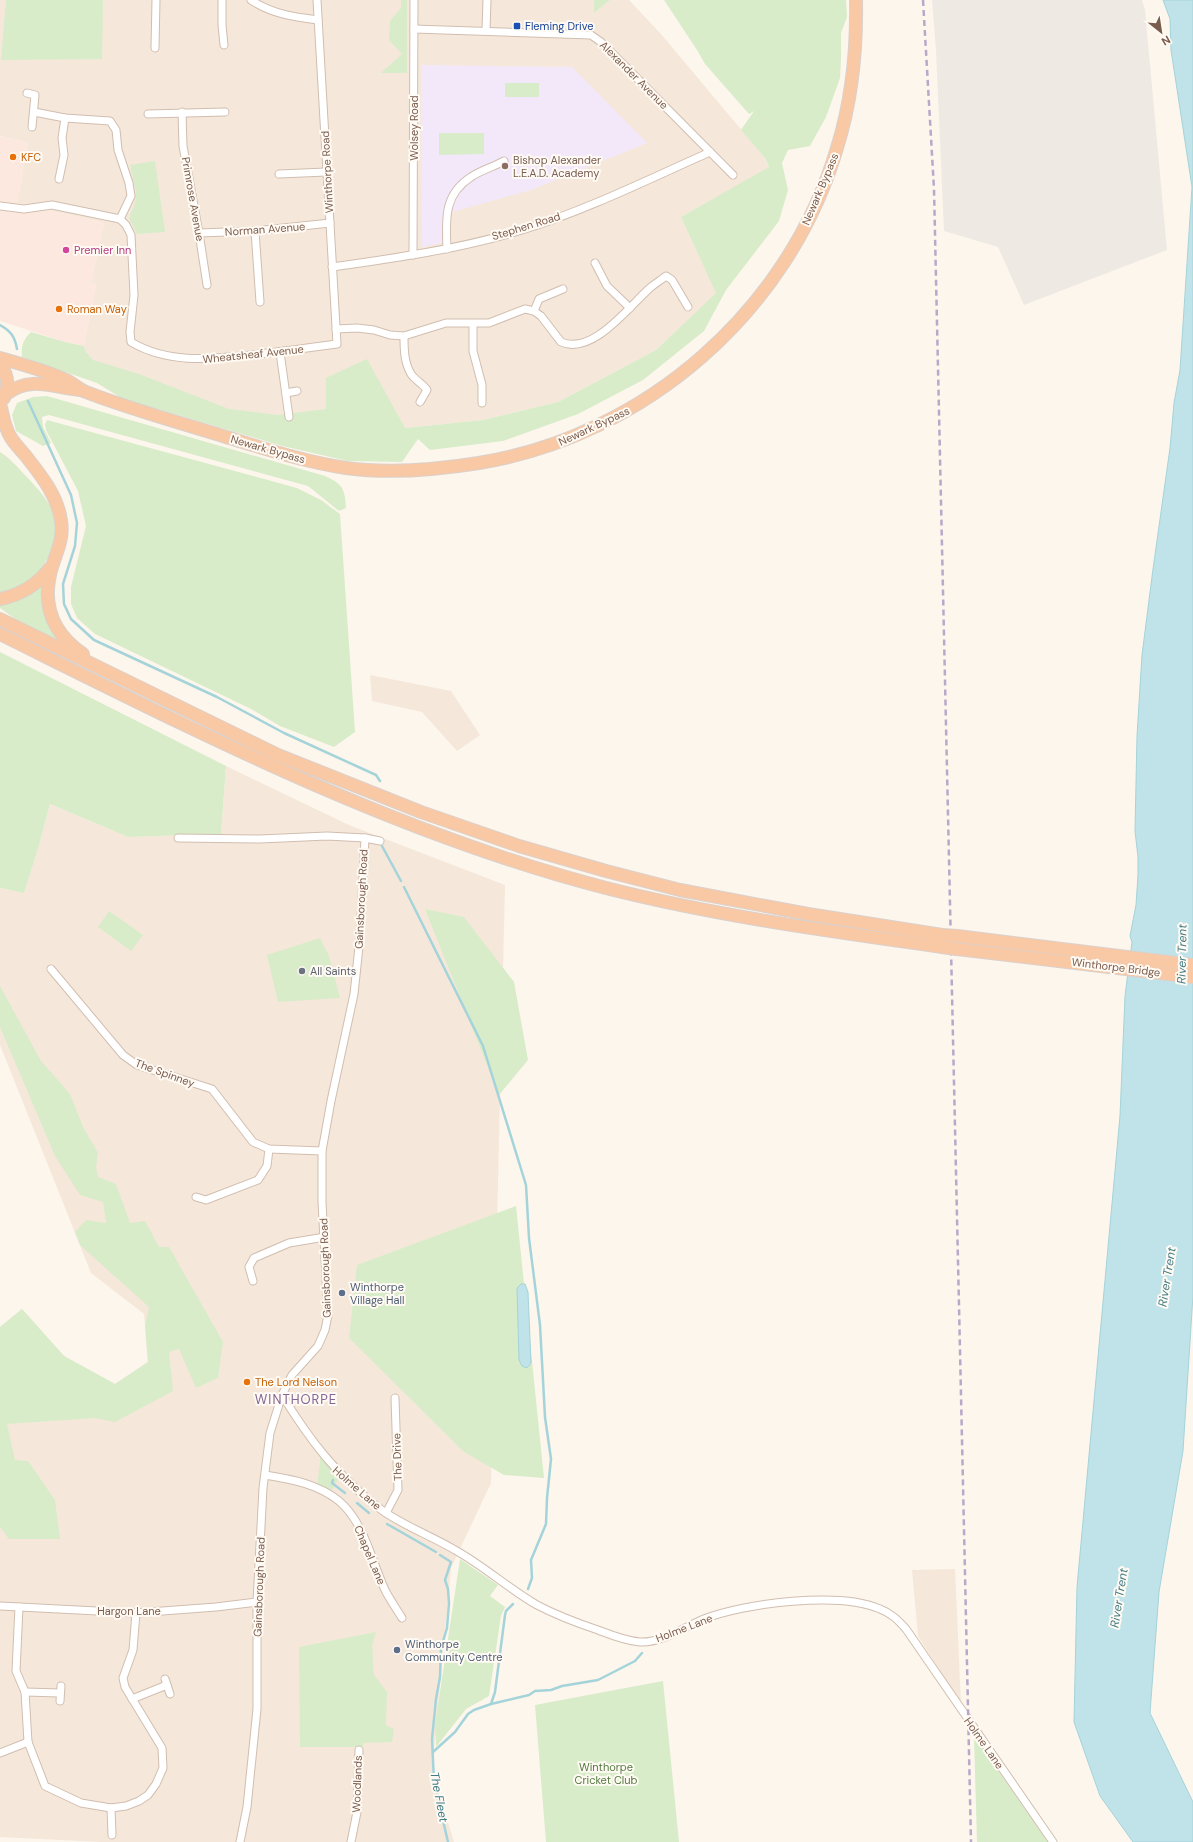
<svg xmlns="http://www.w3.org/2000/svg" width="1193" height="1842" viewBox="0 0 1193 1842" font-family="'DM Sans',sans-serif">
<rect width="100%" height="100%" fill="#fdf6ec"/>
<g fill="#f5e8da">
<polygon points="0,0 594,0 594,13 610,0 629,0 661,34 765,158 769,168 681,217 717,293 656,350 558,402 483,420 405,428 348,461 283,446 123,399 86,352 84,346 96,285 91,282 104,223 17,203 28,143 0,136"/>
<polygon points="370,675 451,691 480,735 457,751 422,712 372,701"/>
<polygon points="226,766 349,825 505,885 491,1483 451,1568 432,1771 454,1842 100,1842 0,1837 0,1327 22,1309 64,1356 115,1384 148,1362 144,1314 91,1273 0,1045 0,888 24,893 38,849 50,804 128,837 221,834"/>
<polygon points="955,1569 961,1704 918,1636 912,1570"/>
</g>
<polygon fill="#fde8e0" points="0,136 28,143 17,203 104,223 91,282 96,285 84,346 65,342 0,321"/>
<polygon fill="#efe9e4" points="932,0 1142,0 1145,10 1167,250 1024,305 998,247 944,231 936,50"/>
<polygon fill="#f3e8fa" points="421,65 572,67 647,143 531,190 452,212 452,241 422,247"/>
<g fill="#d8ecc9">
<polygon points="6,0 103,0 102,59 1,60"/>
<polygon points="401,0 407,0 407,73 381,73 402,54 389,40 390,21 401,8"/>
<polygon points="594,0 610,0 594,13"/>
<path d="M664,0H846L847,17L841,33V60L840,78L826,117L810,146L788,150L782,163L788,190L779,221L726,290L704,331L643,380L578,414L503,441L430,450L418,439L402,462L348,461L283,446L123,399L97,383L22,357C21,346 23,340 31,332L65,342L84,346L86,352L93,360L139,374L229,409L278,415L326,409V378L367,359L405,428L483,420L558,402L656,350L716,293L681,217L769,167L765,158L741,130L754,111L749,114L705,64L697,50Z"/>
<rect x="505" y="83" width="34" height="14"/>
<polygon points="439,133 484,133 484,154 439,155"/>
<polygon points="155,161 165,232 137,234 129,218 135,203 136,192 130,165"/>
<path d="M47,396L325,476C343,484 345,489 346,508L339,511L308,486L49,415L42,417L43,427L51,443L43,446L16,431L12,415L17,403L33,397Z"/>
<polygon points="47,420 297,488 321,500 340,514 355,732 334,747 280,726 251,709 95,634 77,618 71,604 71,587 86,526 78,491 46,430 45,424"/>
<path d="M0,452C11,459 18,468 27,477C35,486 44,495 50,506C65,533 47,570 23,587C17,591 7,593 0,595Z"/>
<polygon points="45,579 61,643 21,623 0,608 0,604"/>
<polygon points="0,652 226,766 221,834 128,837 50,804 38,849 24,893 0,888"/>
<polygon points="425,909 464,917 514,982 528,1060 499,1095"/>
<polygon points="109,911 143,935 131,951 98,927"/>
<polygon points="320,938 329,956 340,998 278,1002 267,955"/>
<polygon points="0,986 41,1061 70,1094 83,1127 98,1153 96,1167 98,1177 116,1184 130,1223 145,1221 159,1247 169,1247 223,1342 218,1378 196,1388 179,1349 169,1352 173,1391 115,1422 95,1418 7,1424 15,1460 28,1461 55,1500 60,1539 9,1539 0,1527 0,1327 22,1309 64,1356 115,1384 148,1362 145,1326 149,1307 80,1245 75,1232 86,1220 106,1223 103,1202 80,1195 55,1156 0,1027"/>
<polygon points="516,1206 544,1478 504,1475 464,1452 349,1338 357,1265"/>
<polygon points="321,1453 341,1474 329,1495 317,1488"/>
<polygon points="460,1559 498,1585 490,1596 505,1607 501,1616 489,1696 466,1709 436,1747 435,1725"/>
<polygon points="376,1632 372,1645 374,1675 387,1692 386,1725 394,1729 392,1742 363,1743 363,1747 300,1747 299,1647"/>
<polygon points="663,1681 679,1842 546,1842 535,1705"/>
<polygon points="974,1736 1048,1842 977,1842"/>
</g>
<g fill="#bfe3e8" stroke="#a5d3da">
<polygon points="1163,0 1193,0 1193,1295 1183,1451 1159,1592 1150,1713 1193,1802 1193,1842 1133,1842 1100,1796 1074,1722 1077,1587 1120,1116 1125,996 1132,942 1130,936 1136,905 1138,875 1138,857 1135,831 1137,736 1142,655 1153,569 1170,448 1174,403 1180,370 1192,187 1171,50 1170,19"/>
<polygon points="521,1284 525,1284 528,1292 531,1363 527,1368 522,1366 519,1360 517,1288"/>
</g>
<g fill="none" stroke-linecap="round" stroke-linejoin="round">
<g stroke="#a5d3da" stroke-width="2.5">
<path d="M0,325C11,331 15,337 17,349"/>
<polyline points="28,401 71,495 77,523 75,546 63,584 64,604 71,619 94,640 217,697 284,733 376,775 380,781"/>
<polyline points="382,846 401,881"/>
<polyline points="404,887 483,1046 526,1185 529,1238 540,1325 545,1417 551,1459 547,1498 546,1524 531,1560 532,1578 528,1589"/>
<polyline points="333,1480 332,1483 345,1493"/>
<polyline points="357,1503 369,1513"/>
<polyline points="387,1524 436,1552"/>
<polyline points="440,1555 451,1562 445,1580 448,1589 449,1603 447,1628 441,1648 440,1677 436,1699 432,1739 434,1782 448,1842"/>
<polyline points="491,1704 529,1695 535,1691 551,1690 562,1686 598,1680 635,1661 642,1653"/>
<polyline points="433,1752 455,1732 468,1714 474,1710 491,1704 495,1692 505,1615 506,1611 513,1604"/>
</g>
<g stroke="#d1beb0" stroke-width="9">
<g id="minor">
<polyline points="222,0 222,25 224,45"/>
<path d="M251,0C272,14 294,17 318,20"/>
<polyline points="414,29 591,35 601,42 733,175"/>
<polyline points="486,30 487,0"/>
<polyline points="155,48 156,0"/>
<polyline points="27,93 35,95 32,127"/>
<polyline points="34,112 65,118 110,121 116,130 118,150 129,183 131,196 120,219"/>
<polyline points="182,112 183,146 199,233 207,285"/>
<polyline points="148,114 225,112"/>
<polyline points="279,174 326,172"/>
<polyline points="59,179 64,155 62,138 65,118"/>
<polyline points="0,206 24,209 52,205 120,219"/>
<path d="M120,219L126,225L131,235L134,295L130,332L131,342C168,364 210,359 251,355C280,352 308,348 337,344L317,0"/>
<polyline points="255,231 260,302"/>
<polyline points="199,233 255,231 330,223"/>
<path d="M447,249C446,220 443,195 471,177C481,170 493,167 504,161"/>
<polyline points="413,255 414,0"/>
<polyline points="595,263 607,286 630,308"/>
<path d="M332,267C396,258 460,249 522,230C587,210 649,179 710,152"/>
<polyline points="534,311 539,299 563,289"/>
<polyline points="473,324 473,351 482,385 482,403"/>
<path d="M336,329L357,328L374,330L390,335L404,336L446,323H489L525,309L534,311L541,316L561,342C593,356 630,305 651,287C656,283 661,280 666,276L672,280L688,307"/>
<path d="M404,336C404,349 404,362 411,374C415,380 423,384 427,390L420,402"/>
<polyline points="280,352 289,417"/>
<polyline points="286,393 297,391"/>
<polyline points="178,838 260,839 327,836 365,838"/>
<polyline points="51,969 123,1055 137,1065 212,1089 253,1142 269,1149 322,1151"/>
<polyline points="196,1197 206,1200 258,1180 267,1166 269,1149"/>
<polyline points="253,1281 249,1267 254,1258 289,1243 325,1237"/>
<path d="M282,1395C309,1439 337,1476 379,1508C399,1524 432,1536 455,1550C484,1566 509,1589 537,1605C556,1615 577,1623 598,1630C611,1635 625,1641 640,1642C661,1643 685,1627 704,1619C745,1603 840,1591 880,1609C891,1613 898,1620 906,1629L1053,1842"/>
<path d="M265,1475C291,1479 318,1484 339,1501C365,1523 372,1563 386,1592C391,1601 397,1610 402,1618"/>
<polyline points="386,1513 398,1490 395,1398"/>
<polyline points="0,1606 136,1613 216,1607 257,1602"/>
<polyline points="19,1607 16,1671 25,1692 28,1742 45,1786 81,1803 111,1808 126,1806 139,1801 148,1795 156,1784 163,1768 162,1748 125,1687 123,1678 133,1650 136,1613"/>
<polyline points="165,1679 170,1694"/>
<polyline points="25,1692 60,1693"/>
<polyline points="132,1699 167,1685"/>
<polyline points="60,1701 61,1686"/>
<polyline points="0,1753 28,1742"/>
<polyline points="111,1808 112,1835"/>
<polyline points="240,1842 247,1807 257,1709 257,1602 263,1488 270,1433 282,1395 292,1375 318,1346 325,1330 328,1315 322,1202 322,1151 331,1101 354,994 360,937 365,838 380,841"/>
<polyline points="351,1842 357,1812 359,1750"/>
</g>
</g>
<g stroke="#dad1cd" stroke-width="14">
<g id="trunk">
<path d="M0,358C21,364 47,371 66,380C73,383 78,389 86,392C130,409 177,422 223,436C263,448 304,462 346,468C390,474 435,470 479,463C645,436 789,311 837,148C852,100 857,50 856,0"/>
<path d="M0,364C8,374 9,386 4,398"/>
<path d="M6,394C32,375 52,388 81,390"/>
<path d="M0,404C3,414 4,426 10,436C13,442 20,449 25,455C40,474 58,496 61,521C64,538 57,551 52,567C41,604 52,633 83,654"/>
<path d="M0,599C21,595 37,585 50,568"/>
<polyline points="0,619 278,755 421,812 519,846 606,871 680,890 808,914 942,935"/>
<path d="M0,634C196,731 393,833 606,888C716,916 829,931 942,947"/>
<polyline points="957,936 1193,965"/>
<polyline points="957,949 1193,977"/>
</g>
</g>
<use href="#minor" stroke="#fff" stroke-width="7"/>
<use href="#trunk" stroke="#f9c8a4" stroke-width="12"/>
<polyline stroke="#b9a8c9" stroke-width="2.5" stroke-dasharray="6 4" stroke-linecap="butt" points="923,0 934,189 971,1842"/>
<g stroke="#dad1cd" stroke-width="14" stroke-linecap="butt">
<g id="trunk-bridge">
<polyline points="942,935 957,936"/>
<polyline points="942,947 957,949"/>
</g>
</g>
<use href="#trunk-bridge" stroke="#f9c8a4" stroke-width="12"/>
</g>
<rect fill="#1a4fb4" stroke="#fffaf3" stroke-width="1.5" x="513" y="22" width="8" height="8" rx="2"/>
<g fill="#e8710a" stroke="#fffaf3" stroke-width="1.5">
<circle cx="13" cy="157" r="4"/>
<circle cx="59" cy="309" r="4"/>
<circle cx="247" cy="1382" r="4"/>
</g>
<circle fill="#8d6e63" stroke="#fffaf3" stroke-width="1.5" cx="505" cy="166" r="4"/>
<circle fill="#d1479c" stroke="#fffaf3" stroke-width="1.5" cx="66" cy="250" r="4"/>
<circle fill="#6b7280" stroke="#fffaf3" stroke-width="1.5" cx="302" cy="971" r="4"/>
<g fill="#5c6f8a" stroke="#fffaf3" stroke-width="1.5">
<circle cx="342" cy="1293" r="4"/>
<circle cx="397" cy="1650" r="4"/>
</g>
<g text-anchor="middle" stroke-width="4" stroke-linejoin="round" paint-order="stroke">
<g font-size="11" fill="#164399" stroke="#fffaf3" text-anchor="start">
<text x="525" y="30">Fleming Drive</text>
</g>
<g font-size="11" fill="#7a5c4d" stroke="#fffaf3">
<text transform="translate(634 75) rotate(45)" y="4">Alexander Avenue</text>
<text transform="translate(414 128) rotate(-90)" y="4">Wolsey Road</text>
<text transform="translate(327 172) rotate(-93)" y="4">Winthorpe Road</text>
<text transform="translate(820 189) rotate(-67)" y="4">Newark Bypass</text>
<text transform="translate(193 199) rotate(80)" y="4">Primrose Avenue</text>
<text transform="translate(526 226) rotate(-17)" y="4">Stephen Road</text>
<text transform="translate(265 229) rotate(-4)" y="4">Norman Avenue</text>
<text transform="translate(253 354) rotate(-6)" y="4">Wheatsheaf Avenue</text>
<text transform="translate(594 426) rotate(-25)" y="4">Newark Bypass</text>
<text transform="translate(268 449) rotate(16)" y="4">Newark Bypass</text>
<text transform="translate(361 899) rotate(-87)" y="4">Gainsborough Road</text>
<text transform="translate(1116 967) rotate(7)" y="4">Winthorpe Bridge</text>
<text transform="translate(165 1073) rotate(20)" y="4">The Spinney</text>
<text transform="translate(325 1268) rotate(-92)" y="4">Gainsborough Road</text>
<text transform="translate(397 1457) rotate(-92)" y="4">The Drive</text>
<text transform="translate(357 1488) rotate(41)" y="4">Holme Lane</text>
<text transform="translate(370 1555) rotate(67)" y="4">Chapel Lane</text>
<text transform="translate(259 1587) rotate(-88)" y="4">Gainsborough Road</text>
<text x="129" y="1615">Hargon Lane</text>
<text transform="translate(684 1628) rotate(-21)" y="4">Holme Lane</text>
<text transform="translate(984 1743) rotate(55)" y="4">Holme Lane</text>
<text transform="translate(357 1784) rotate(-88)" y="4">Woodlands</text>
</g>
<g font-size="11" fill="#c56008" stroke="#fffaf3" text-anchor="start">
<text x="21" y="161">KFC</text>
<text x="67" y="313">Roman Way</text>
<text x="255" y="1386">The Lord Nelson</text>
</g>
<g font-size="11" fill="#785e54" stroke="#fffaf3" text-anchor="start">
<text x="513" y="164">Bishop Alexander<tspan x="513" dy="13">L.E.A.D. Academy</tspan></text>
</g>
<g font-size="11" fill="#b23c85" stroke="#fffaf3" text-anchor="start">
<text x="74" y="254">Premier Inn</text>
</g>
<g font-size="11" fill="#5b616d" stroke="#fffaf3" text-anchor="start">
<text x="310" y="975">All Saints</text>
</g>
<g font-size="11" fill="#4e5e75" stroke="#fffaf3" text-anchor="start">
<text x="350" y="1291">Winthorpe<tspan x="350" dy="13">Village Hall</tspan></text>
<text x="405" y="1648">Winthorpe<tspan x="405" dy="13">Community Centre</tspan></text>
</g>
<g font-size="11" fill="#537a41" stroke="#fffaf3">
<text x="606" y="1771">Winthorpe<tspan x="606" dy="13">Cricket Club</tspan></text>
</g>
<g font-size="12" font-style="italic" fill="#437c86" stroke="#fffaf3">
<text transform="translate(1182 954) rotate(-89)" y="4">River Trent</text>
<text transform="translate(1167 1277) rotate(-81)" y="4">River Trent</text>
<text transform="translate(1119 1598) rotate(-81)" y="4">River Trent</text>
<text transform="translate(439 1797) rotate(79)" y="4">The Fleet</text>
</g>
<g font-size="13" letter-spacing="1" fill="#846695" stroke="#fffaf3">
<text x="296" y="1404">WINTHORPE</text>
</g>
</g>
<g transform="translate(1161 32) rotate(150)" stroke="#fffaf3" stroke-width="3" paint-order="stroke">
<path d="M0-3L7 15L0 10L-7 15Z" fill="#7a5c4d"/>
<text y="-6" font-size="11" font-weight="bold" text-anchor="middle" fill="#7a5c4d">N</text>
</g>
</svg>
